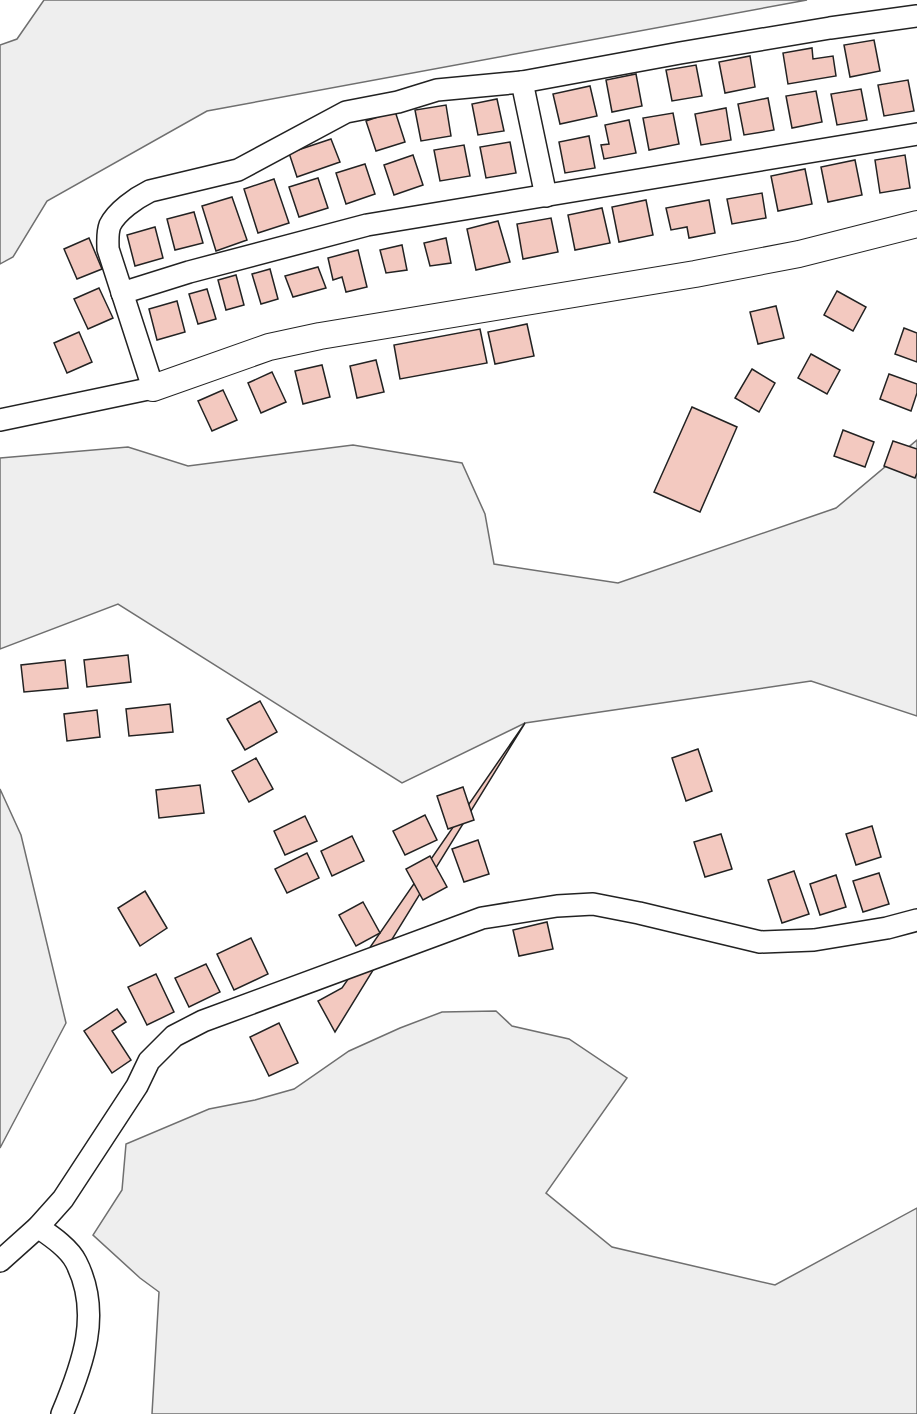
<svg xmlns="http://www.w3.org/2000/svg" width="917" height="1414" viewBox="0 0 917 1414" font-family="'Titillium Web',sans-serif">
<rect width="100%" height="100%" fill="#fff"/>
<g fill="#eee" stroke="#6f6f6f" stroke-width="1.5">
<polygon points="44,0 807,0 207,111 47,201 13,257 0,264 0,45 17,39"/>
<polygon points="917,440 917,716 811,681 525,723 402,783 118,604 0,649 0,458 128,447 188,466 353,445 462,463 485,514 494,564 618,583 836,508"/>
<polygon points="0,789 21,835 66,1023 0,1148"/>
<polygon points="496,1011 512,1026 569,1039 627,1078 546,1193 612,1247 775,1285 917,1208 917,1414 152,1414 159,1292 140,1278 93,1235 122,1190 126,1144 209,1109 255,1100 294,1089 349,1051 400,1028 442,1012"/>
</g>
<g fill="#f3c9c0" stroke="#222" stroke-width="1.5">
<polygon points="874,40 880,71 850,77 844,45"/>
<polygon points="812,48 813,59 833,56 836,76 788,84 783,53"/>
<polygon points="750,56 755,87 725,93 719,62"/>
<polygon points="696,65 702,96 672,101 666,70"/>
<polygon points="636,74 642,106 612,112 606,80"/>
<polygon points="908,80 914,111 884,116 878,85"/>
<polygon points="590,86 597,116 560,124 553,94"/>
<polygon points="861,89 867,120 837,125 831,94"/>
<polygon points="816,91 822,122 792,128 786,96"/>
<polygon points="768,98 774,130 744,135 738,104"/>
<polygon points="497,99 504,131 478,135 472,104"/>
<polygon points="446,105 451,136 421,141 415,110"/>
<polygon points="726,108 731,140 701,145 695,114"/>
<polygon points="395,111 405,142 376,151 366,121"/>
<polygon points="673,113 679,144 649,150 643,118"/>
<polygon points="629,120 636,153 604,159 601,145 609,144 605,125"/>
<polygon points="589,136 595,168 565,173 559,142"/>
<polygon points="331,139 340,162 297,177 289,153"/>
<polygon points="510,142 516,173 486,178 480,147"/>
<polygon points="464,145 470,176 440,181 434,150"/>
<polygon points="413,155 423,185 394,195 384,165"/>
<polygon points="905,155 910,188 880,193 875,160"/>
<polygon points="855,160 862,195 828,202 821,167"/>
<polygon points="365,164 375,194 346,204 336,173"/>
<polygon points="805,169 812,204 778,211 771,176"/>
<polygon points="318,178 328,208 299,217 289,187"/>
<polygon points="274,179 289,223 258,233 244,189"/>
<polygon points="762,193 766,218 732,224 727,199"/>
<polygon points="232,197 247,240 216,251 202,206"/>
<polygon points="646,200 653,235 619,242 612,207"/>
<polygon points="709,200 715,233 689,238 687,227 671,230 666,208"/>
<polygon points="602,208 610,243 575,250 568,215"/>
<polygon points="194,212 203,243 175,250 167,219"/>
<polygon points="551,218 558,252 523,259 517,224"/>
<polygon points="498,221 510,262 476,270 467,229"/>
<polygon points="155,227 163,258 135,266 127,235"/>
<polygon points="89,238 102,269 77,279 64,249"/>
<polygon points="446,238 451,263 430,266 424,243"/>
<polygon points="402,245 407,270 386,273 380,250"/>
<polygon points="358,250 367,287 346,292 342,277 333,280 328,258"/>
<polygon points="318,267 326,288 293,297 285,276"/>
<polygon points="270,269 278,299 261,304 252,274"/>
<polygon points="236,275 244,305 226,310 218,280"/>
<polygon points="99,288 113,318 88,329 74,299"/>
<polygon points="207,289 216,319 198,324 189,294"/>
<polygon points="837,291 866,307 853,331 824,315"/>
<polygon points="177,301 185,332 157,340 149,309"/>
<polygon points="776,306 784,338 758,344 750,312"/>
<polygon points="527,324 534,356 495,364 488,332"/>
<polygon points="904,328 917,333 917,362 895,354"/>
<polygon points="480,329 487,363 400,379 394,345"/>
<polygon points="79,332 92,362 67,373 54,343"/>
<polygon points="811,354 840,370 827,394 798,378"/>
<polygon points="376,360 384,392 357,398 350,366"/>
<polygon points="322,365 330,397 303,404 295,371"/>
<polygon points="752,369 775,383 759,412 735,398"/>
<polygon points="272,372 286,402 261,413 248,383"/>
<polygon points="889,374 917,384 917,393 911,411 880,399"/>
<polygon points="223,390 237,420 212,431 198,401"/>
<polygon points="692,407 737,427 700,512 654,492"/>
<polygon points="843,430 874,442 865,467 834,456"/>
<polygon points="893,441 917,449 917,473 915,478 884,466"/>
<polygon points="128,655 131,682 87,687 84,660"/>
<polygon points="65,660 68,688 24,692 21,665"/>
<polygon points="260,701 277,732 245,750 227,719"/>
<polygon points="170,704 173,732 129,736 126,709"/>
<polygon points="97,710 100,737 67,741 64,714"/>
<polygon points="525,723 335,1032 318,1001 342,988"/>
<polygon points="698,749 712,791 686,801 672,758"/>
<polygon points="256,758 273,789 249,802 232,771"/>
<polygon points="200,785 204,813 159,818 156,790"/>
<polygon points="463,787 474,820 448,829 437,796"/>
<polygon points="425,815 437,840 405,855 393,831"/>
<polygon points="305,816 317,841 285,855 274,831"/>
<polygon points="872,826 881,857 856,865 846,834"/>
<polygon points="721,834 732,869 705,877 694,842"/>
<polygon points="352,836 364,861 332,876 321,851"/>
<polygon points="478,840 489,874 464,882 452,849"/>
<polygon points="307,853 319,878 287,893 275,869"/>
<polygon points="430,856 447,887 423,900 406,869"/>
<polygon points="794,871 809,914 782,923 768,880"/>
<polygon points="879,873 889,904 863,912 853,881"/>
<polygon points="836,875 846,907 820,915 810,884"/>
<polygon points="145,891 167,928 140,946 118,908"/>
<polygon points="363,902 380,933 356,946 339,915"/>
<polygon points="547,922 553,949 519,956 513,930"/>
<polygon points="251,938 268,974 234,990 217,954"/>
<polygon points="206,964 220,992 189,1007 175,978"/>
<polygon points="156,974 174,1012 147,1025 128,987"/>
<polygon points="117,1009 126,1022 112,1031 131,1060 112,1073 84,1031"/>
<polygon points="279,1023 298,1063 269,1076 250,1037"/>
</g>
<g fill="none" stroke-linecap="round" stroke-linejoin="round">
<g stroke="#222" stroke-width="24">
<g id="minor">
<polyline points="522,82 546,196"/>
<polyline points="122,293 189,272 367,225 917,134"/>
<path d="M0,420L153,388L108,249C108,241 107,233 110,225C117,211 136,198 150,191L238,170L346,112L398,102L437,90L522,82L680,53L830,28L917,16"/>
<path d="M38,1227C51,1236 69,1248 76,1262C102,1313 83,1364 62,1414"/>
<polyline points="0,1261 38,1227 63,1199 137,1086 149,1061 174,1036 203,1021 482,918 557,906 593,904 639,913 760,942 814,940 887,928 917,920"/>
</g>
</g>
<g stroke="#222" stroke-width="28">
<polyline id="tertiary" points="153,388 269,347 320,336 695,274 799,254 917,224"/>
</g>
<use href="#minor" stroke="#fff" stroke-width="21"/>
<use href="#tertiary" stroke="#fff" stroke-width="26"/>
</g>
</svg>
